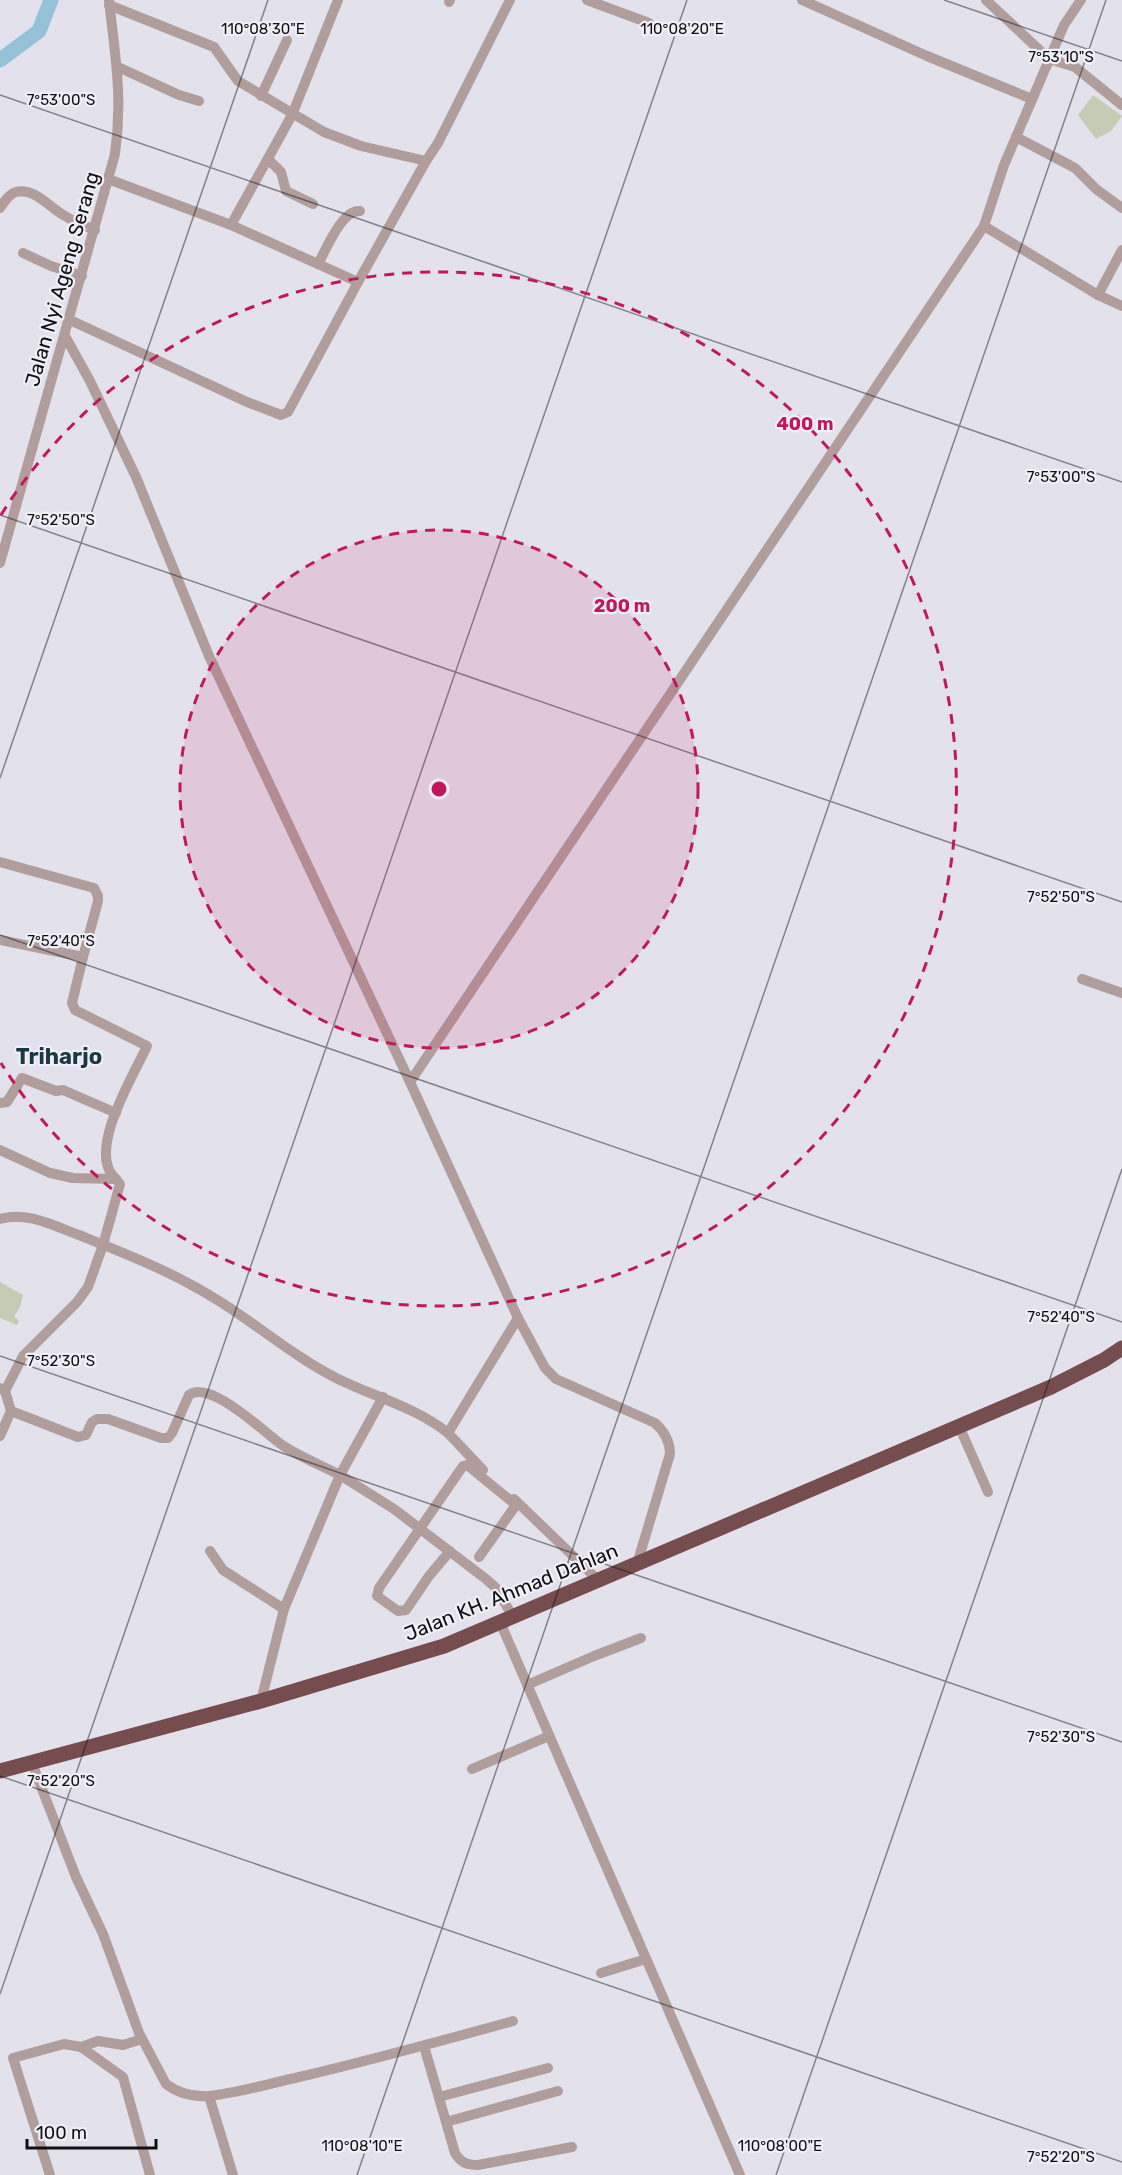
<svg xmlns="http://www.w3.org/2000/svg" width="1122" height="2175" viewBox="0 0 1122 2175" font-family="Rubik,sans-serif">
<rect width="100%" height="100%" fill="#e3e1eb"/>
<g fill="#c4cdb3">
<polygon points="1093,95 1122,116 1111,131 1096,139 1078,115"/>
<polygon points="0,1282 23,1295 20,1307 14,1316 19,1321 17,1325 0,1318"/>
</g>
<g fill="none" stroke-linecap="round" stroke-linejoin="round">
<polyline stroke="#95c2d7" stroke-width="15" points="0,60 39,31 51,0"/>
<g stroke="#b29d9d" stroke-width="10">
<polyline points="587,0 649,23"/>
<polyline points="802,0 927,56 1032,99"/>
<polyline points="986,0 1049,59 1075,67 1122,105"/>
<polyline points="449,2 450,0"/>
<polyline points="109,5 214,47 238,81 324,132 361,146 426,161 438,143 510,0"/>
<polyline points="118,67 179,95 199,101"/>
<polyline points="261,96 287,40"/>
<polyline points="1016,137 1075,168 1096,189 1122,208"/>
<polyline points="268,159 281,172 286,191 313,204"/>
<polyline points="108,179 231,225 358,282 426,161"/>
<path d="M0,208C4,202 9,194 16,192C35,187 51,209 65,216C75,222 84,226 95,230"/>
<polyline points="231,225 292,115 338,0"/>
<polyline points="984,226 1098,295 1122,306"/>
<polyline points="23,253 51,266 82,276"/>
<path d="M318,264C326,250 342,209 360,211"/>
<polyline points="1098,295 1122,250"/>
<polyline points="70,320 247,402 281,415 288,412 358,282"/>
<path d="M65,336L90,381L136,477L209,656L410,1082L518,1318L545,1368L556,1379L655,1423C664,1431 670,1442 670,1454L637,1564"/>
<path d="M0,563L115,154C123,96 115,56 109,0"/>
<polyline points="0,862 94,888 98,896 98,901 83,957"/>
<path d="M0,940L83,957L72,1003L75,1010L147,1046C134,1075 85,1153 116,1179"/>
<polyline points="1082,979 1122,993"/>
<polyline points="410,1082 984,226 1004,165 1064,25 1081,0"/>
<polyline points="0,1103 7,1102 22,1078 56,1091 63,1090 116,1113"/>
<polyline points="0,1150 50,1173 73,1178 116,1179 120,1184 103,1245 88,1287 77,1302 23,1356 5,1391"/>
<path d="M0,1219C27,1211 54,1226 79,1235C129,1255 173,1272 219,1301C259,1326 296,1358 338,1379C375,1397 415,1407 448,1433"/>
<path d="M11,1411L78,1437L86,1435L92,1422L97,1419H108L161,1438H168L172,1433L189,1395C210,1379 265,1433 282,1445C300,1457 321,1465 340,1475L383,1397"/>
<polyline points="959,1426 988,1492"/>
<polyline points="0,1436 11,1411 5,1391 0,1388"/>
<polyline points="483,1470 448,1433 518,1318"/>
<polyline points="514,1499 598,1580"/>
<polyline points="210,1551 223,1570 284,1609"/>
<polyline points="450,1551 429,1576 406,1610 398,1611 377,1596 379,1588 463,1466 467,1465 516,1505 479,1557"/>
<polyline points="500,1622 740,2175"/>
<polyline points="527,1685 594,1656 641,1638"/>
<polyline points="261,1701 284,1609 340,1475 394,1509 486,1579 496,1588 513,1617"/>
<path d="M32,1763L76,1877L103,1934L139,2033L166,2084C178,2093 194,2097 209,2096C238,2093 267,2084 295,2078C368,2061 441,2041 513,2021"/>
<polyline points="472,1769 549,1736"/>
<polyline points="601,1973 646,1959"/>
<path d="M424,2046L455,2153C461,2163 467,2165 478,2165L572,2147"/>
<polyline points="81,2047 123,2077 150,2175"/>
<polyline points="209,2096 233,2175"/>
<polyline points="439,2097 548,2068"/>
<polyline points="446,2122 558,2091"/>
<polyline points="50,2175 13,2058 64,2044 81,2047 98,2041 123,2045 142,2039"/>
</g>
<polyline stroke="#764d4f" stroke-width="15" points="0,1771 261,1701 444,1646 1051,1387 1104,1360 1122,1348"/>
</g>
<path fill="none" stroke="#101013" stroke-width="1.5" stroke-opacity="0.45" d="M944,0L1122,61M0,95L1122,482M0,515L1122,902M0,778L268,0M0,935L1122,1322M0,1356L1122,1742M0,1776L1122,2162M0,1994L687,0M357,2175L1106,0M776,2175L1122,1169"/>
<circle cx="439" cy="789" r="259" fill="#c2185b" fill-opacity=".12"/>
<g fill="none" stroke="#c2185b" stroke-width="3" stroke-dasharray="10 8">
<circle cx="439" cy="789" r="259"/>
<path d="M1 515A517 517 0 1 1 1 1063"/>
</g>
<g text-anchor="middle" stroke-width="4.5" stroke-linejoin="round" paint-order="stroke">
<g font-size="20" fill="#101013" stroke="#f0eff8">
<text transform="translate(62 279) rotate(-74)" y="7">Jalan Nyi Ageng Serang</text>
<text transform="translate(511 1592) rotate(-22)" y="7">Jalan KH. Ahmad Dahlan</text>
</g>
<g font-size="22" font-weight="bold" fill="#1a3a41" stroke="#f0eff8">
<text x="59" y="1064">Triharjo</text>
</g>
</g>
<g font-size="15" text-anchor="middle" fill="#101013" stroke="#f0eff8" stroke-width="4.5" stroke-linejoin="round" paint-order="stroke">
<text x="263" y="34">110°08'30"E</text>
<text x="682" y="34">110°08'20"E</text>
<text x="1061" y="62">7°53'10"S</text>
<text x="61" y="105">7°53'00"S</text>
<text x="1061" y="482">7°53'00"S</text>
<text x="61" y="525">7°52'50"S</text>
<text x="1061" y="902">7°52'50"S</text>
<text x="61" y="946">7°52'40"S</text>
<text x="1061" y="1322">7°52'40"S</text>
<text x="61" y="1366">7°52'30"S</text>
<text x="1061" y="1742">7°52'30"S</text>
<text x="61" y="1786">7°52'20"S</text>
<text x="362" y="2151">110°08'10"E</text>
<text x="780" y="2151">110°08'00"E</text>
<text x="1061" y="2162">7°52'20"S</text>
</g>
<circle cx="439" cy="789" r="9" fill="#c2185b" stroke="#f0eff8" stroke-width="3"/>
<g font-size="18" text-anchor="middle" font-weight="bold" fill="#c2185b" stroke="#f0eff8" stroke-width="4.5" stroke-linejoin="round" paint-order="stroke">
<text x="805" y="430">400 m</text>
<text x="622" y="612">200 m</text>
</g>
<path d="M27 2139v9h129v-9" fill="none" stroke="#101013" stroke-width="3"/>
<text x="36" y="2139" font-size="18" fill="#101013" stroke="#f0eff8" stroke-width="4.5" paint-order="stroke">100 m</text>
</svg>
